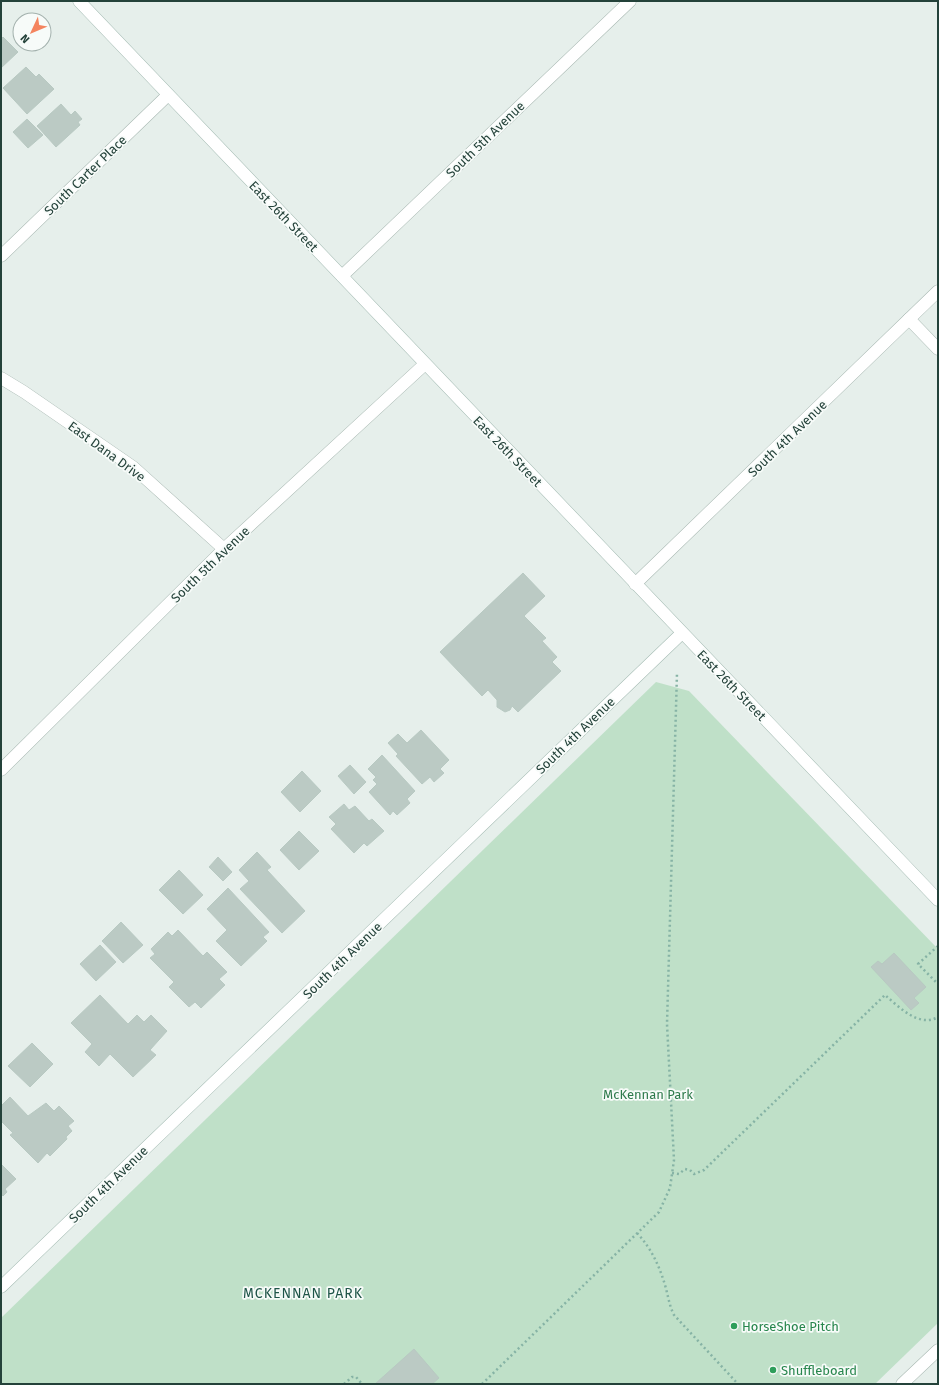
<svg xmlns="http://www.w3.org/2000/svg" width="939" height="1385" viewBox="0 0 939 1385" font-family="'Fira Sans',sans-serif">
<rect width="100%" height="100%" fill="#e6efeb"/>
<polygon fill="#bfe0c8" points="656,682 689,691 938,949 938,1323 875,1384 1,1384 1,1318"/>
<g fill="#bbcac4" stroke="#b8c9c2">
<polygon points="3,37 18,52 1,68 1,39"/>
<polygon points="26,67 36,77 39,74 54,89 27,114 3,88"/>
<polygon points="61,104 71,115 75,111 82,119 78,122 80,125 56,147 37,126"/>
<polygon points="27,119 43,135 28,148 13,132"/>
<polygon points="523,573 545,596 524,616 546,638 542,641 557,657 552,662 561,671 518,712 512,706 510,710 505,712 497,707 497,700 488,690 482,696 440,652"/>
<polygon points="421,730 449,760 440,769 444,773 434,782 430,777 422,784 396,756 398,754 388,743 398,734 407,743"/>
<polygon points="382,755 415,791 407,799 410,803 397,815 393,811 390,815 369,792 377,784 373,780 376,777 368,769"/>
<polygon points="350,765 366,782 354,794 338,776"/>
<polygon points="302,771 321,791 300,812 281,792"/>
<polygon points="344,804 349,810 355,806 369,821 372,819 384,831 367,846 364,843 354,853 331,829 336,824 329,817"/>
<polygon points="299,831 319,851 299,870 280,850"/>
<polygon points="257,852 271,867 267,870 305,911 282,933 240,889 249,881 239,870"/>
<polygon points="218,857 232,872 223,881 209,867"/>
<polygon points="179,870 203,895 183,914 159,890"/>
<polygon points="228,888 269,932 263,937 267,941 241,966 216,941 227,930 207,909"/>
<polygon points="121,922 143,945 123,963 102,941"/>
<polygon points="178,930 203,956 207,952 227,972 219,979 225,985 201,1008 195,1002 189,1007 169,987 174,982 150,958 155,954 151,949 168,932 172,936"/>
<polygon points="100,945 116,962 96,981 80,964"/>
<polygon points="894,953 926,987 914,998 919,1003 911,1010 871,967 878,961 882,964"/>
<polygon points="100,995 128,1024 137,1015 144,1022 151,1015 167,1031 150,1050 156,1055 133,1077 110,1054 99,1066 85,1052 92,1044 71,1023"/>
<polygon points="32,1043 53,1064 30,1087 8,1066"/>
<polygon points="10,1097 28,1116 46,1103 54,1111 59,1106 74,1121 68,1126 72,1131 66,1137 67,1139 50,1156 47,1153 38,1163 10,1135 13,1133 1,1121 1,1106"/>
<polygon points="1,1164 16,1179 5,1189 7,1192 3,1196 1,1194"/>
<polygon points="414,1349 439,1378 432,1384 375,1384"/>
</g>
<g fill="none" stroke-linecap="round" stroke-linejoin="round">
<g stroke="#a8b8b2" stroke-width="13">
<g id="street">
<polyline points="1,256 168,95"/>
<polyline points="342,276 630,1"/>
<polyline points="909,319 938,349"/>
<polyline points="1,378 24,392 133,467 224,549"/>
<polyline points="635,584 938,291"/>
<polyline points="1,770 224,549 425,364"/>
<polyline points="902,1384 938,1350"/>
</g>
</g>
<g stroke="#a4bbb3" stroke-width="13">
<g id="secondary">
<polyline points="79,1 938,900"/>
<polyline points="1,1287 682,633"/>
</g>
</g>
<g stroke="#86b3a5" stroke-width="2.5" stroke-dasharray="2 3" stroke-linecap="butt">
<polyline points="938,946 918,964 938,984"/>
<path d="M672,1173L679,1174L685,1169L690,1170L694,1174L704,1170L885,995C899,1007 919,1028 938,1017"/>
<path d="M637,1233C651,1248 659,1265 665,1285C668,1295 669,1305 674,1315L738,1384"/>
<polyline points="344,1384 352,1377 356,1377 362,1384"/>
<polyline points="482,1384 659,1212 670,1188 674,1160 667,1024 677,673"/>
</g>
<use href="#street" stroke="#fff" stroke-width="12"/>
<use href="#secondary" stroke="#fff" stroke-width="12"/>
</g>
<g fill="#2e9e5b" stroke="#f7fbf9" stroke-width="1.5">
<circle cx="734" cy="1326" r="4"/>
<circle cx="773" cy="1370" r="4"/>
</g>
<g text-anchor="middle" stroke-width="3.5" stroke-linejoin="round" paint-order="stroke">
<g font-size="13" fill="#24423a" stroke="#f7fbf9">
<text transform="translate(485 139) rotate(-44)" y="5">South 5th Avenue</text>
<text transform="translate(85 175) rotate(-44)" y="5">South Carter Place</text>
<text transform="translate(284 216) rotate(46)" y="5">East 26th Street</text>
<text transform="translate(787 438) rotate(-44)" y="5">South 4th Avenue</text>
<text transform="translate(107 451) rotate(36)" y="5">East Dana Drive</text>
<text transform="translate(508 451) rotate(46)" y="5">East 26th Street</text>
<text transform="translate(210 564) rotate(-44)" y="5">South 5th Avenue</text>
<text transform="translate(732 685) rotate(46)" y="5">East 26th Street</text>
<text transform="translate(575 735) rotate(-44)" y="5">South 4th Avenue</text>
<text transform="translate(342 960) rotate(-44)" y="5">South 4th Avenue</text>
<text transform="translate(108 1184) rotate(-44)" y="5">South 4th Avenue</text>
</g>
<g font-size="13" fill="#2d7a4b" stroke="#f7fbf9">
<text x="648" y="1099">McKennan Park</text>
</g>
<g font-size="13" fill="#27864d" stroke="#f7fbf9" text-anchor="start">
<text x="742" y="1331">HorseShoe Pitch</text>
<text x="781" y="1375">Shuffleboard</text>
</g>
<g font-size="14" letter-spacing="1" fill="#1f5548" stroke="#f7fbf9">
<text x="303" y="1298">MCKENNAN PARK</text>
</g>
</g>
<rect width="939" height="1385" fill="none" stroke="#24423a" stroke-width="4"/>
<g transform="translate(32 32) rotate(226)"><circle r="19" fill="#f7fbf9" stroke="#a3b1ad"/>
<path d="M0-3L7 15L0 10L-7 15Z" fill="#f4845f"/>
<text y="-6" font-size="11" font-weight="bold" text-anchor="middle" fill="#24423a">N</text>
</g>
</svg>
